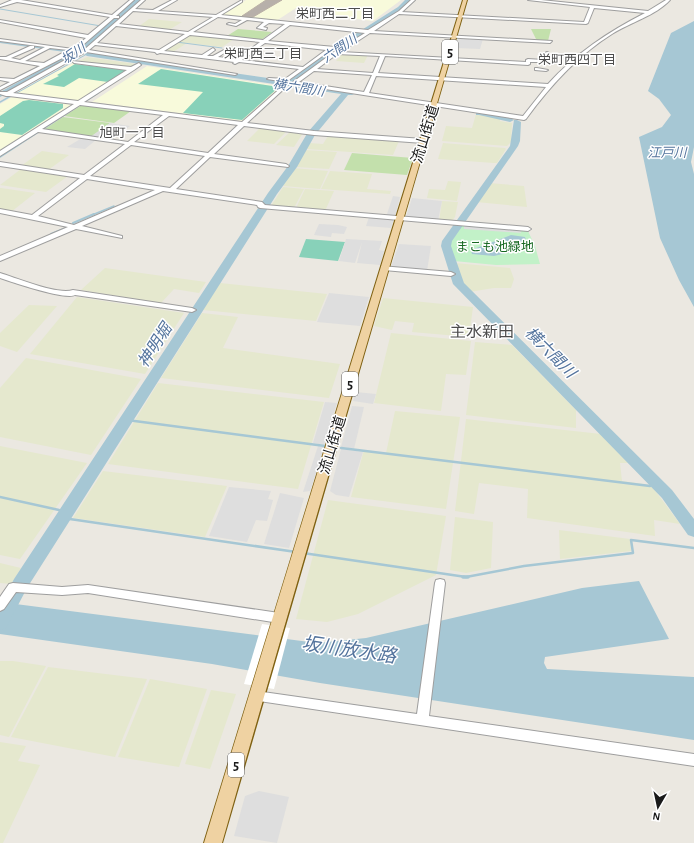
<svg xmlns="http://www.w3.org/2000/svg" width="694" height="843" viewBox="0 0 694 843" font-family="'Alegreya Sans','Noto Sans JP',sans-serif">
<rect width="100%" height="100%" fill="#ebe8e1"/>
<g fill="#f8fadb">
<polygon points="246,0 401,0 373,21 322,15 327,11 296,8 276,21 221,16"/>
<polygon points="73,63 128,70 79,101 16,93"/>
<polygon points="147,66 280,86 281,87 245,121 242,121 92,102"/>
<polygon points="12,97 15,97 73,105 0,152 0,104"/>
</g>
<g fill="#e5e8ce">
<polygon points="149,19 182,22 169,30 138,27"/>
<polygon points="191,34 234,39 222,47 187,43 173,52 163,51"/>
<polygon points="337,54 368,55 364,63 336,61 340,57 333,56"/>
<polygon points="87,57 136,64 136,65 132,68 77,62"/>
<polygon points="476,114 493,117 500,119 500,121 512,123 511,142 507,146 442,141 446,126 472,128"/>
<polygon points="260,128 287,131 274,144 247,141"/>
<polygon points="291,131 303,133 294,147 276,145"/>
<polygon points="328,136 399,141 393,155 307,149 309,143 323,144"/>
<polygon points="443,143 505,148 506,149 497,163 494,163 438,159"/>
<polygon points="305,150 337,152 329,169 296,167 295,165"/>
<polygon points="42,151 69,155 48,170 21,166"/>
<polygon points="293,168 328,171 320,189 283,186"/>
<polygon points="21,169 68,176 46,192 0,185"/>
<polygon points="330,171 372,174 367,189 391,191 390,194 321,189"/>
<polygon points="448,181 461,182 457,201 427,198 429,189 445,190"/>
<polygon points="489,183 524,186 527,207 476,202"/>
<polygon points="283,187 304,189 294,208 271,206"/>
<polygon points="0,188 1,188 35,193 11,212 0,210"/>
<polygon points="305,189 334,191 325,211 296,208"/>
<polygon points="442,201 458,202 455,217 451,222 439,221"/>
<polygon points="455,263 510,268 514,279 511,288 494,288 469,292 461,283"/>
<polygon points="105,268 206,282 199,293 174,289 161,303 81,290"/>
<polygon points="220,283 327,294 316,321 203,310"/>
<polygon points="77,297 184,313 145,374 30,354"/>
<polygon points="383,298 473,307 469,337 412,332 414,323 395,321 392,330 374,326"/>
<polygon points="29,305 57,306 17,352 0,346 0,333"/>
<polygon points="202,313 238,317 223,348 340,364 329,398 161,378"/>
<polygon points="391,333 471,341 466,375 446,374 441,411 374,403"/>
<polygon points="475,342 512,345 576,410 576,428 466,415"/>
<polygon points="26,358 141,379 91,455 0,437 0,388"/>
<polygon points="158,383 324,402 298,489 108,464"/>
<polygon points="395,411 460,417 446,509 351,497 364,450 386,453"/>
<polygon points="466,419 601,434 628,463 620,463 622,481 651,485 680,524 654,520 655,536 527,518 528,489 479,483 474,514 455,511"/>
<polygon points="0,446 87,463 20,559 0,555"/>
<polygon points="103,471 227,486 205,537 73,518"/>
<polygon points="328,500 446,516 436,575 358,614 327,622 296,619"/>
<polygon points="455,517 493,522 491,568 466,573 450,570"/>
<polygon points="559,530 630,539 631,551 560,559"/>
<polygon points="0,563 21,568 11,584 0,583"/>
<polygon points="0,661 13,661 46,666 9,737 0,735"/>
<polygon points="48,667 147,679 115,757 11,737"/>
<polygon points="150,679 207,689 179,767 118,757"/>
<polygon points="211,690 236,694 210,769 185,764"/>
<polygon points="0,742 26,746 18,761 40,765 3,843 0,843"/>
</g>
<g fill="#c3e0ac">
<polygon points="238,29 272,32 261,40 227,36"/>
<polygon points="531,29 551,29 548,41 537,41"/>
<polygon points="82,105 131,111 114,123 64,116"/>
<polygon points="63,117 110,123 91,137 43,130"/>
<polygon points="352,153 413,158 407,175 344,170"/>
</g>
<path fill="#c2f1c8" d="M461,225L528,231L535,246L540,264L496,265L454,261C445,242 450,240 461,225Z"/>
<g fill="#88d1b9">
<polygon points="75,64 126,70 108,82 79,78 64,87 43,84 59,76 57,75"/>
<polygon points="161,69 279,87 242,120 183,113 203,92 138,84"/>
<polygon points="29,100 63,104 63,108 22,135 0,132 0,129 4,126 4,124 0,123 0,116 23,101"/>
<polygon points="306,239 345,242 338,261 299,257"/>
</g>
<g fill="#dedede">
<polygon points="459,38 483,39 480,49 456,48"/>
<polygon points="110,123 130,126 111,140 90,137"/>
<polygon points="82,138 96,140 85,149 67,147"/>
<polygon points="393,196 400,197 395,217 386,217"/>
<polygon points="412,198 442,201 438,221 406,217"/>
<polygon points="369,217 394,219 391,228 366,226"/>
<polygon points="319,224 338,225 347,227 344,234 332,233 331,237 314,235"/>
<polygon points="464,225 520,230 521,233 464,229"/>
<polygon points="346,239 382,241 379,250 384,251 380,265 357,263 362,242 355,263 339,261"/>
<polygon points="399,244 431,246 427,271 391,267"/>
<polygon points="329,293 369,297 360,326 317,322"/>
<polygon points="356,392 376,394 373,404 353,401"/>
<polygon points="325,402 337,403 324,445 313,443"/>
<polygon points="352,406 364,407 354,449 341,447"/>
<polygon points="318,446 325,447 310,491 303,492"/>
<polygon points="341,449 363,452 349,497 336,495 330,491"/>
<polygon points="229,487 271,491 268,499 273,500 267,521 256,520 247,542 209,536"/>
<polygon points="280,493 304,498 289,548 264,544"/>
<polygon points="259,791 289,797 277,843 234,836 245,796"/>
</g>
<g fill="#a6c7d4">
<polygon points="694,21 694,147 691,162 694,174 694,307 679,280 660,238 639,137 662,127 671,115 659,99 648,91 671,33"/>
<polygon points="511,235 525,237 528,248 494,256 472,254 471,250"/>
<polygon points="639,581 669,639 545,657 544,663 547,669 694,677 694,740 320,683 212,664 0,634 0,602 317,643 366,638 582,588"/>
</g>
<polygon fill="#fff" points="262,624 290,628 274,689 244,684"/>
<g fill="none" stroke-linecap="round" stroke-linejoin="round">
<g stroke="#a6c7d4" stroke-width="1">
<polyline points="0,9 101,26"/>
<polyline points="176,42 222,48"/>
<polyline points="134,70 145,62"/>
<polyline points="15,94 87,54"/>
<polyline points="96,94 128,73"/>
</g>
<g stroke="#a6c7d4" stroke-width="1.5">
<polyline points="0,102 16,93"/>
<polyline points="0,157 98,93"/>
<polyline points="92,215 114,206"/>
</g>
<g stroke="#a6c7d4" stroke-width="2">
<polyline points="73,223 94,214"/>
<polyline points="51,234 66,228"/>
</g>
<g stroke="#a6c7d4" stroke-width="2.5">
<polyline points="127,420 325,446"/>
<polyline points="341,448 650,486"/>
<polyline points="0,497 59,510"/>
<polyline points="63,518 296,552"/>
<polyline points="303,553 466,577 524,566 633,553 631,540 694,548"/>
</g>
<polyline stroke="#a6c7d4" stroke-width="3.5" points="463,577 468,577"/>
<g fill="#a6c7d4" fill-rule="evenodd">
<polygon points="133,0 140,0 78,55 0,97 0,92 72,53 0,43 0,39 77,50"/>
<polygon points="405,0 412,0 402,9 317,66 296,83 352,91 356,93 352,95 348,95 315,135 297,167 277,194 27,588 6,628 0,630 0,606 14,579 268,193 288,166 308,132 341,94 87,56 84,54 87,52 289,81 311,62 398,7"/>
<polygon points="476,111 479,111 510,118 514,120 510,122 479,115 476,115"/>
<polygon points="514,120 517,120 521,122 520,141 518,146 452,241 451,246 464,283 672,490 694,519 694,537 688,535 662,498 453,284 441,246 442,241 510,146"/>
</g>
</g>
<polygon fill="#b7b0aa" stroke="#bab0a5" points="266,0 282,0 253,17 242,16"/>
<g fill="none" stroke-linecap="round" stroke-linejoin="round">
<g stroke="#9e9e9e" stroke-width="2">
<g id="minor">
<path d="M12,0H21L112,15L130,0H134L116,16H119V18H114L76,51L0,90V87L10,82L0,80V78L14,79L40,66L0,59V57H6L30,46H34V48L11,58L20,60L45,47L0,41V39L73,49L86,38L0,22V20L88,35L110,17L17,2L0,7V5ZM50,48L68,50L44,63L25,61Z"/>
<path d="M141,0H145L135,9L153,10L172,0H177L158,11L216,15L242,0V2L221,15L368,30L399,11L411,0H415L402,12L584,22L590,7L528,0H541L648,11L666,0H670C655,16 631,22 612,34C577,56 550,86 526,119L524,120L293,84V82L334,52L365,33L290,25L268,41L335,47L286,82L267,79L269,78L285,79L299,69L239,62L235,64L233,63L234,62L160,53L157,54L155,52L95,45L89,50L237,74L235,75L86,52L13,93L78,101L127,70L74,63L72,61L131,67L139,63L141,65L134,70L84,102L242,122L284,85L286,86V87L247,123L314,131L423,139L426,141L423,143L314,135L244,126L214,154L286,164L289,166L288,167L210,157L176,189L262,202L265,205L528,227L531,229L528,231L260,208L258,207L257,205L163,191L82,226L122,236V238L76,229L0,261V256L68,227L0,213V209L32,215L80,178L0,166V162L84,175L125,144L38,132L0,156V151L74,104L9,96H6L0,94V92H7L85,49ZM594,8L645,13C608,32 576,53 548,84L378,73L385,56L528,65L530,64V62H547L549,53L547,52L545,53L543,60L528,59L526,60V62L341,52L370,33L550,43L552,41L374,31L399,14L586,24L588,23ZM133,11L213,17L188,32L119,24ZM218,17L242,20L235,24L229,23L227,24L236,26L247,20L264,22L257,28L266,30L267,28L263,27L269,23L285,24L263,40L193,32ZM116,26L185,34L159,50L97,43ZM190,35L260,42L237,59L218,57L226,52L224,50L213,56H207L215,50L213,48L202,55L164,51ZM265,43L326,50L303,67L242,60L248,55L262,56V54L251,53ZM337,54L380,56L373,73L317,69ZM314,71L372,75L364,92L299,82ZM376,76L546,87L523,116L369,93ZM80,105L163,115L128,142L42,129ZM169,116L238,125L208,153L134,142ZM131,145L205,156L170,188L90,176ZM87,179L155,190L74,225L38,216Z"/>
<polygon points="537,68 548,70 546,71 535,70 535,68"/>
<polygon points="381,266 451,272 455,274 451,276 384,270 381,270"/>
<path d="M0,273C17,278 57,295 73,290L192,308L196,310L192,312L75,295C66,300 18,284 6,280L0,278Z"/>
<polygon points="440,579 444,580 445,583 429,716 694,754 694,766 252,700 250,696 252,692 256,691 417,714 435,583 436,580"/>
<polygon points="13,583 62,587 88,585 279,613 283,615 285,618 283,621 279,623 88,593 62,595 16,592 4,609 0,611 0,597 9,584"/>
</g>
</g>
<g stroke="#7f6112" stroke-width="2">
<path id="major" d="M463,0H467C386,281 302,562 222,843H204C289,562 377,281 463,0Z"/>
</g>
<use href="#minor" fill="#fff" fill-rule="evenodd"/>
<use href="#major" fill="#efd2a2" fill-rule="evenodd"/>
</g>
<g text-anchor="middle" stroke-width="3" stroke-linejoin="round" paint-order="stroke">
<g font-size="13" fill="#4d4d4d" stroke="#fff">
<text x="335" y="18">栄町西二丁目</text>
<text x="263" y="58">栄町西三丁目</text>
<text x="577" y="64">栄町西四丁目</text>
<text x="132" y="137">旭町一丁目</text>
</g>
<g font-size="13" font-style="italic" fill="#54749d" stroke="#fff">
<text transform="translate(339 48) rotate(-34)" y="5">六間川</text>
<text transform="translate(73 53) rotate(-34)" y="5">坂川</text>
<text transform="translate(299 87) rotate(9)" y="5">横六間川</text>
<text x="667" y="157">江戸川</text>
</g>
<g font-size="13" fill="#186923" stroke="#fff">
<text x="495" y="251">まこも池緑地</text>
</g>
<g fill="#fff" stroke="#5f5f5f" stroke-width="1">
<rect x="442" y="40" width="16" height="24" rx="3"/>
<rect x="342" y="372" width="16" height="24" rx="3"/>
<rect x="228" y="753" width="16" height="24" rx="3"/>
</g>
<g font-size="14" font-weight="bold" fill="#1a1a1a">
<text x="450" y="57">5</text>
<text x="350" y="389">5</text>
<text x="236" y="770">5</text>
</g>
<g font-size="15" fill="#1a1a1a" stroke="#fff">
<text transform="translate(425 134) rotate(-73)" y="5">流山街道</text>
<text transform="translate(332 445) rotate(-73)" y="5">流山街道</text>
</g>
<g font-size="16" fill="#4d4d4d" stroke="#fff">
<text x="482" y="337">主水新田</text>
</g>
<g font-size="16" font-style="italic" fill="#54749d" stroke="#fff">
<text transform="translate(154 345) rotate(-57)" y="6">神明堀</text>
<text transform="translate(551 352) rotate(45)" y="6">横六間川</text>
</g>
<g font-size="19" font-style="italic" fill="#54749d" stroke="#fff">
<text transform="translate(349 649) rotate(8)" y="7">坂川放水路</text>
</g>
</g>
<g transform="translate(658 807) rotate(189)" stroke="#ffffff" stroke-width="3" paint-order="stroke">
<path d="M0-3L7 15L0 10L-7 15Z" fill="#1a1a1a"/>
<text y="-6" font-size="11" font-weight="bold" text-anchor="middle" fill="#1a1a1a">N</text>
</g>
</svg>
